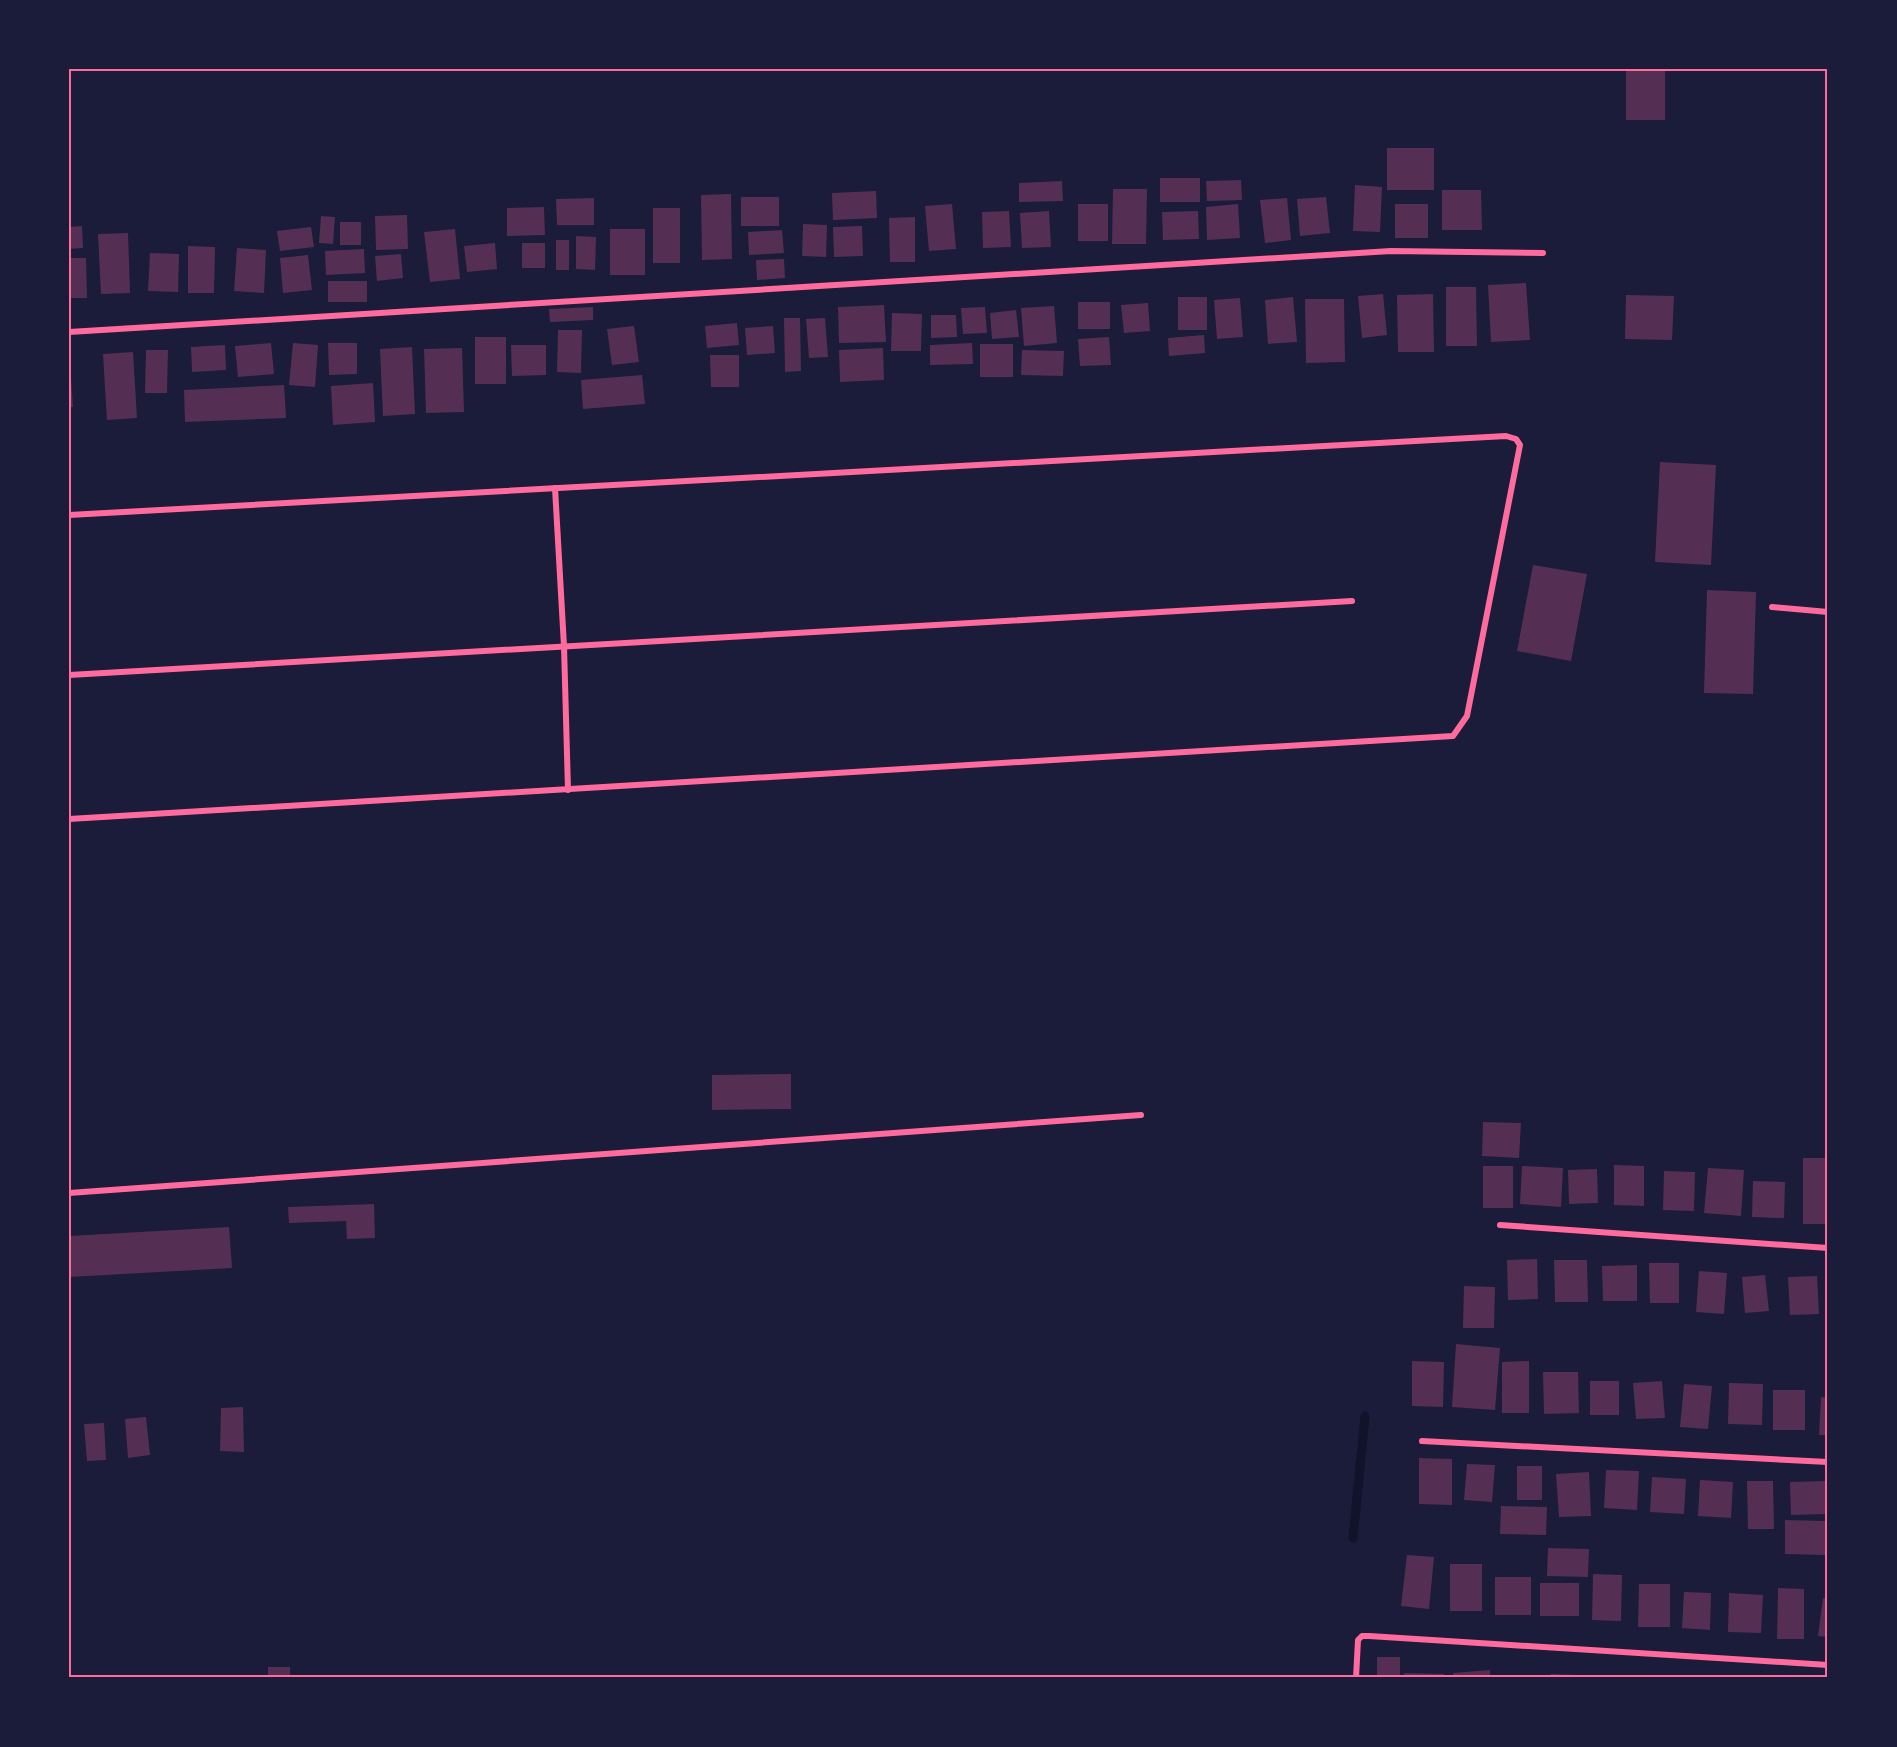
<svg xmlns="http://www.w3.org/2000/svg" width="1897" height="1747" viewBox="0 0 1897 1747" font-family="'Public Sans',sans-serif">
<rect width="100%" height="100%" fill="#1b1b3a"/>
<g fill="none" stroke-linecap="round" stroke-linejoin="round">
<polyline stroke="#12122b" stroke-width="9" points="1353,1538 1365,1416"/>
</g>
<g fill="#542f53">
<rect x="1626" y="69" width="39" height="51"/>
<rect x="1387" y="148" width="47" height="42"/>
<rect x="1160" y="178" width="40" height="24"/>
<polygon points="1241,180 1242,200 1207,201 1206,181"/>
<polygon points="1062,181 1063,201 1019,202 1019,183"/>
<polygon points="1355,185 1382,187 1380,232 1353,231"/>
<polygon points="1113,189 1147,189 1146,244 1112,244"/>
<polygon points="1442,190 1481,190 1482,230 1442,230"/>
<polygon points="876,191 877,218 833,220 832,193"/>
<polygon points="731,194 732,259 702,260 701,195"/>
<rect x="741" y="197" width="38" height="29"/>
<polygon points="1326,197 1330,233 1300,236 1297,199"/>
<polygon points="594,198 594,225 557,225 556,199"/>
<polygon points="1287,198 1291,240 1265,243 1260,200"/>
<polygon points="952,204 956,249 929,251 925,206"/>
<rect x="1078" y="204" width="30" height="37"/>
<polygon points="1238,204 1240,238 1207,240 1206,207"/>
<rect x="1395" y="204" width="33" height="34"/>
<polygon points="544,207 545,235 507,236 507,208"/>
<rect x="653" y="208" width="27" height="55"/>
<polygon points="1009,211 1011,247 983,248 982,212"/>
<polygon points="1049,211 1051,247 1022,248 1020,213"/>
<polygon points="1198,211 1199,239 1163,240 1162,212"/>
<polygon points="407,215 408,249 376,250 375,216"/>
<polygon points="321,216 335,217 333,244 319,243"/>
<polygon points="915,217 915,262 890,262 889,218"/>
<rect x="340" y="222" width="21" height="23"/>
<polygon points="803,224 827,225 826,257 802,256"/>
<polygon points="82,226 83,248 69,249 69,227"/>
<polygon points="862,226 863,256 834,257 833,227"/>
<polygon points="311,227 314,247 280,251 277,231"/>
<polygon points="455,229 460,279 430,282 424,232"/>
<rect x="610" y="229" width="35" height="46"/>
<polygon points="782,230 784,253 749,255 748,232"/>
<polygon points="128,233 130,293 101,294 98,234"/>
<polygon points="576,236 596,237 595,270 576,269"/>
<rect x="556" y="240" width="13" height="30"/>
<polygon points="495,243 497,269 467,272 464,246"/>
<rect x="522" y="243" width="23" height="25"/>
<polygon points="188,246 215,247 214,293 188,293"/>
<polygon points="237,248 266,250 264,293 234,291"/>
<polygon points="364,249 365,273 326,275 325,251"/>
<polygon points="150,253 179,254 178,292 148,291"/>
<polygon points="401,254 403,278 377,281 375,256"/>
<polygon points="308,255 312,290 283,293 280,258"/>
<polygon points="69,258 86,258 87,298 69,298"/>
<polygon points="784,259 785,278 757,280 756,260"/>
<rect x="328" y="281" width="39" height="21"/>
<polygon points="1526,283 1530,340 1491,342 1488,285"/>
<polygon points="1446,287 1476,287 1477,346 1446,346"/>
<polygon points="1383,294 1387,335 1362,338 1358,296"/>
<polygon points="1433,294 1434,352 1398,352 1397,295"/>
<polygon points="1626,295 1674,296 1672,340 1625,339"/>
<rect x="1178" y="297" width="29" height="33"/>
<polygon points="1293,297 1297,342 1268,344 1265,300"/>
<polygon points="1240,298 1243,337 1217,339 1214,300"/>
<polygon points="1305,299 1344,299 1345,362 1306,363"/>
<rect x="1078" y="302" width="32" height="27"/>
<polygon points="1148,303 1150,331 1124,333 1121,305"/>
<polygon points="884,305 886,342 839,343 838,307"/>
<polygon points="1054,306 1057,343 1024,346 1021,308"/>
<polygon points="593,307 593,320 550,322 549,309"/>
<polygon points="985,307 987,333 963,334 961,308"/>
<polygon points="1016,310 1019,337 992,339 990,313"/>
<polygon points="892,313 922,314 921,351 891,351"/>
<polygon points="931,315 956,315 957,337 931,338"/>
<polygon points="784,318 800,318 801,371 785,372"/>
<polygon points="825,318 828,357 809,358 806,319"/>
<polygon points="737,323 739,345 707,348 705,326"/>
<polygon points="634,326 639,362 612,365 607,329"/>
<polygon points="773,326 775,353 747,355 745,328"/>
<polygon points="558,330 582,330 581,373 557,372"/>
<polygon points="1204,335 1205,353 1169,356 1168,338"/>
<rect x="475" y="337" width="31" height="47"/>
<polygon points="1109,337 1111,365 1080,366 1078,339"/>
<polygon points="271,343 274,374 238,377 235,346"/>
<polygon points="293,343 318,345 315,387 289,385"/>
<polygon points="328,343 357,343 357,374 329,375"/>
<polygon points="972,343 973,364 930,365 930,345"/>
<rect x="980" y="344" width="33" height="33"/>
<polygon points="225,345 226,370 192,372 191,347"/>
<polygon points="511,345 546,345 546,375 512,376"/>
<polygon points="412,347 415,414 383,416 380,349"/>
<polygon points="462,348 464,412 426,413 424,349"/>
<polygon points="883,348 884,380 840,382 839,350"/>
<polygon points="146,350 168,350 167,393 145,393"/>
<polygon points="1022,350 1064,351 1063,376 1021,375"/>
<polygon points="133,352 137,418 107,420 103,354"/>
<polygon points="710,355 739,355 739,387 711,387"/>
<polygon points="642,375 645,404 583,409 581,380"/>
<polygon points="69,379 71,379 73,407 69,407"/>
<polygon points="373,383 375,422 333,425 331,386"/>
<polygon points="284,385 286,418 185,422 184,390"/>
<polygon points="1660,462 1716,465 1711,565 1655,562"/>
<polygon points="1533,565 1587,574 1571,661 1517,651"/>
<polygon points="1707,590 1756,592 1753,694 1704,693"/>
<polygon points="791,1074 791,1109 712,1110 712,1075"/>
<polygon points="1483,1122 1521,1123 1519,1158 1482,1156"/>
<rect x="1803" y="1158" width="25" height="66"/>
<polygon points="1614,1165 1644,1166 1644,1206 1614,1205"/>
<rect x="1483" y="1166" width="30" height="42"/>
<polygon points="1522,1166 1563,1168 1561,1207 1520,1204"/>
<polygon points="1708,1168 1744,1170 1741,1216 1704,1213"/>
<polygon points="1597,1169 1598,1203 1569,1204 1568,1170"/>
<polygon points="1664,1171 1695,1172 1694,1211 1663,1210"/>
<polygon points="1753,1181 1785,1182 1784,1218 1752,1217"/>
<polygon points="374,1204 375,1238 347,1239 346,1221 289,1223 288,1207"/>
<polygon points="229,1227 232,1268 69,1277 69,1236"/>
<polygon points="1537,1259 1538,1299 1508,1300 1507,1260"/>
<polygon points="1554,1260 1587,1260 1588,1302 1555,1302"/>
<polygon points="1649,1263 1679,1263 1679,1303 1650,1303"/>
<polygon points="1637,1265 1637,1301 1603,1301 1602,1266"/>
<polygon points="1699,1271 1727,1273 1724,1314 1696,1312"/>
<polygon points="1765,1275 1769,1311 1745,1313 1742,1277"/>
<polygon points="1817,1276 1819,1314 1790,1315 1788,1277"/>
<polygon points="1464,1286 1495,1287 1494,1328 1463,1328"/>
<polygon points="1456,1344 1500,1348 1495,1410 1452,1407"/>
<polygon points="1412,1361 1444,1362 1443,1407 1412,1406"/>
<polygon points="1529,1361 1529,1413 1502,1413 1502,1362"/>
<polygon points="1543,1372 1578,1372 1579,1413 1544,1414"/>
<rect x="1590" y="1381" width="29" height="34"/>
<polygon points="1662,1381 1665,1418 1636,1419 1633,1383"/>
<polygon points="1729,1383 1763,1384 1762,1425 1728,1424"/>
<polygon points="1684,1384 1712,1386 1708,1429 1680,1427"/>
<rect x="1773" y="1390" width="32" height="40"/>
<polygon points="1821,1397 1828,1398 1828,1435 1819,1435"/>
<polygon points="243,1407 244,1452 220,1451 221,1408"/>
<polygon points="146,1417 150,1455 128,1458 125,1419"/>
<polygon points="104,1423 106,1460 87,1461 84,1424"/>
<polygon points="1419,1458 1452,1459 1452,1505 1419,1504"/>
<polygon points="1467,1464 1495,1465 1492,1502 1464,1500"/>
<rect x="1517" y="1466" width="25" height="34"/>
<polygon points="1606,1470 1639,1471 1637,1510 1604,1508"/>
<polygon points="1589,1472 1591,1516 1559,1517 1556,1474"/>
<polygon points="1652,1477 1686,1479 1684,1514 1650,1512"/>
<polygon points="1700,1480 1733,1482 1731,1518 1698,1516"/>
<polygon points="1747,1481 1773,1481 1774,1529 1748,1529"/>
<polygon points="1825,1481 1826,1514 1791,1515 1790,1482"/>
<polygon points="1501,1506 1547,1507 1546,1535 1500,1534"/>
<polygon points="1785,1520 1825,1521 1825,1555 1785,1554"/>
<polygon points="1548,1548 1589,1549 1588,1577 1547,1576"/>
<polygon points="1407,1555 1434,1557 1429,1609 1401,1606"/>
<rect x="1450" y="1564" width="32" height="47"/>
<polygon points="1593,1574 1622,1575 1621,1621 1592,1620"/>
<rect x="1495" y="1577" width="36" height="38"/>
<rect x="1540" y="1583" width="39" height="33"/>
<polygon points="1639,1584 1670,1584 1670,1627 1638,1627"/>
<polygon points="1778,1588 1804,1589 1804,1639 1777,1639"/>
<polygon points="1684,1592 1711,1593 1710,1630 1682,1628"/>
<polygon points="1729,1593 1763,1595 1761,1633 1728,1632"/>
<polygon points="1823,1598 1828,1598 1828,1637 1818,1636"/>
<rect x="1377" y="1657" width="23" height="21"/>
<rect x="268" y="1667" width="22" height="11"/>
<polygon points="1490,1670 1490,1678 1453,1678 1453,1673"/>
<polygon points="1404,1673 1444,1674 1444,1678 1404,1678"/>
<polygon points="1551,1674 1577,1675 1577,1678 1551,1678"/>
</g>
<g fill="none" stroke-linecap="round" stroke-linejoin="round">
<g stroke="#ff6b9d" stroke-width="6">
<polyline points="69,332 1391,251 1543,253"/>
<polyline points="555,488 564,646 568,790"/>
<polyline points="69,515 1506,436 1516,439 1520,445 1467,716 1453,736 69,819"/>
<polyline points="1772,607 1828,612"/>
<polyline points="69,675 1352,601"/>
<polyline points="69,1193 1141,1115"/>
<polyline points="1500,1225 1828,1248"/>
<polyline points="1422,1441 1828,1462"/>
<polyline points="1356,1678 1358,1640 1362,1636 1369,1636 1828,1665"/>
</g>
</g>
<rect width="1897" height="1747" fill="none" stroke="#1b1b3a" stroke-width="141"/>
<rect x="70" y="70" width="1756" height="1606" fill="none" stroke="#ff6b9d" stroke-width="2"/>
</svg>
